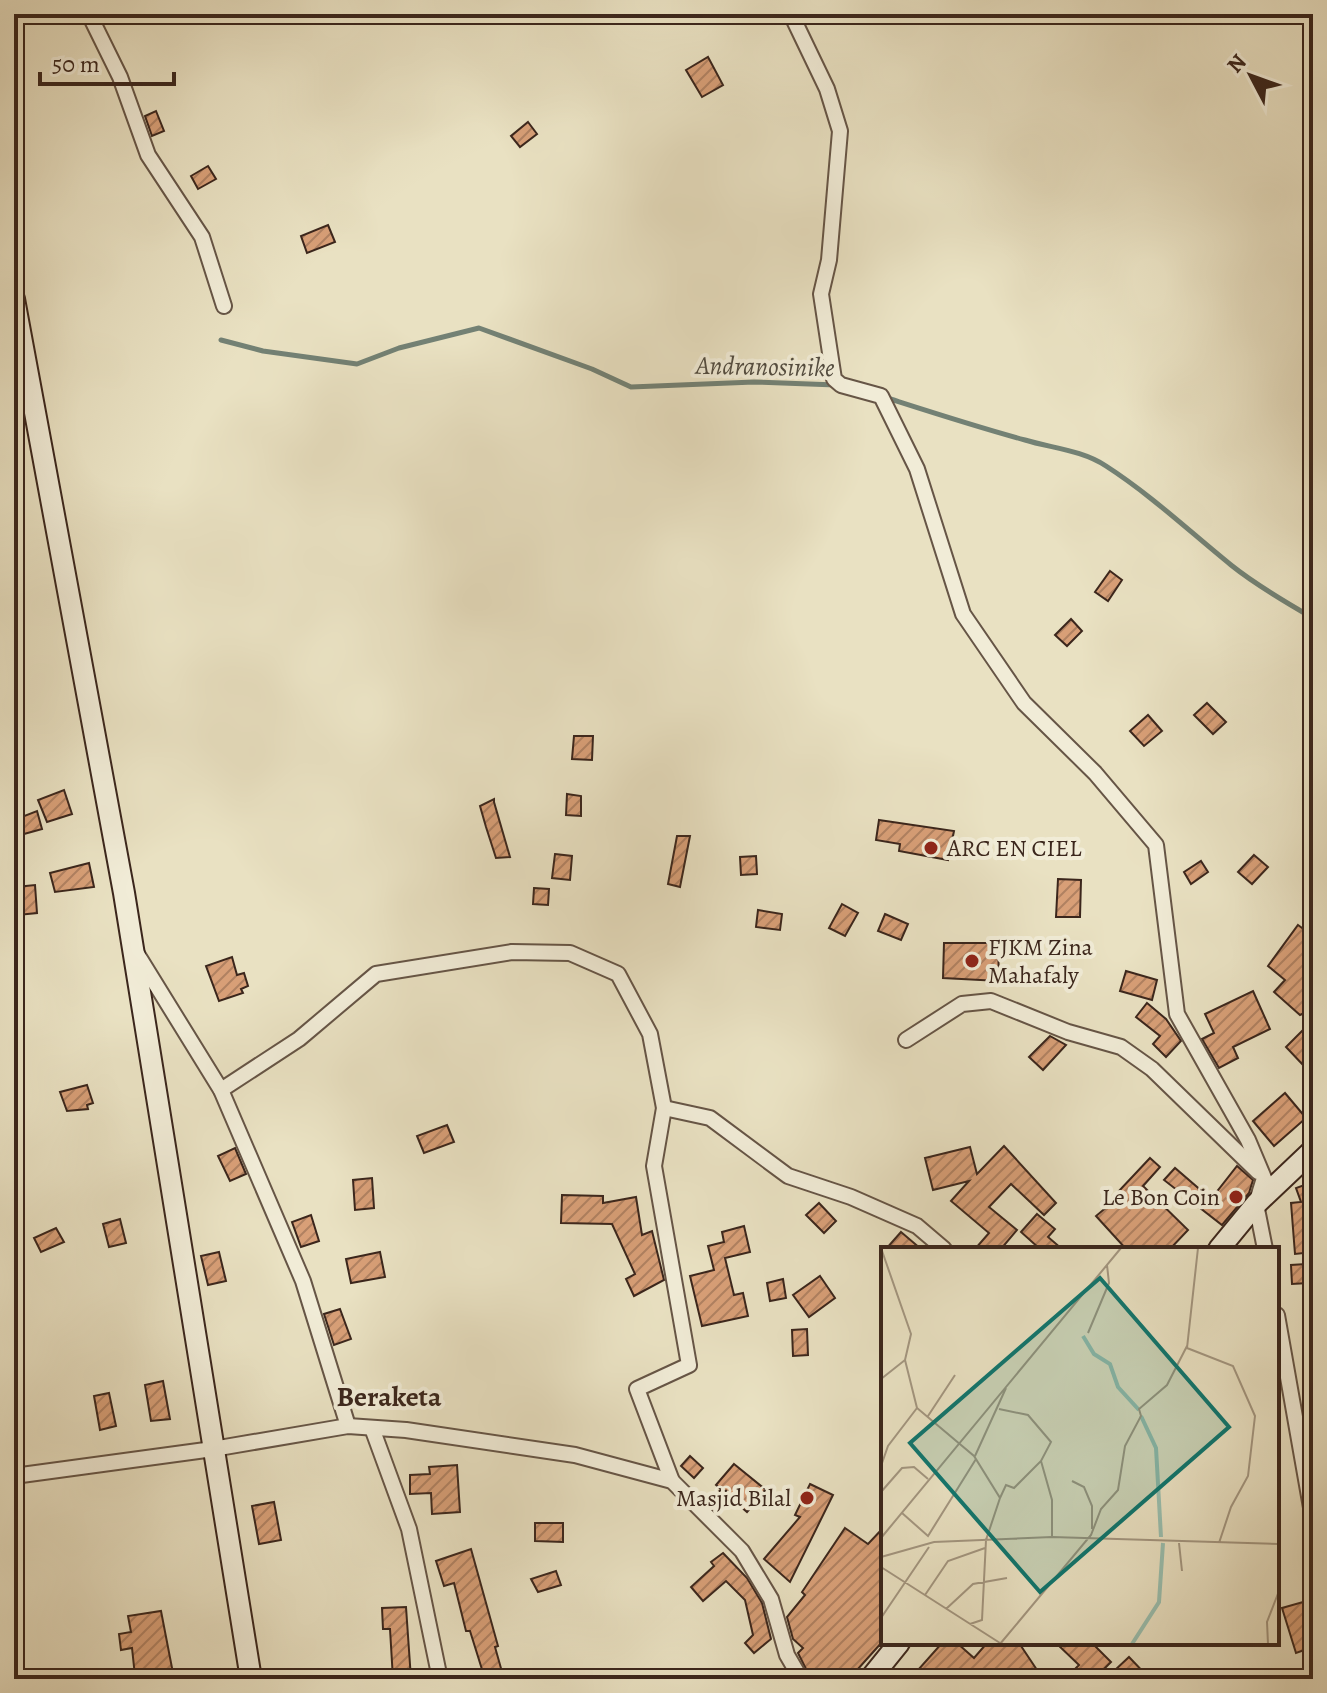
<svg xmlns="http://www.w3.org/2000/svg" width="1327" height="1693" viewBox="0 0 1327 1693" font-family="Alegreya,serif">
<defs>
<pattern id="building-hatch" width="6" height="6" patternUnits="userSpaceOnUse" patternTransform="scale(2)"><rect width="6" height="6" fill="#d89f77"/><path d="M-1 1l2-2M0 6l6-6M5 7l2-2" fill="none" stroke="#b08161"/></pattern>
</defs>
<rect width="100%" height="100%" fill="#e9e1c2"/>
<filter id="stains"><feTurbulence type="fractalNoise" baseFrequency=".0025" numOctaves="4"/><feColorMatrix values="0 0 0 0 .2 0 0 0 0 .09 0 0 0 0 .02 0 0 0 .5 -.17"/></filter>
<radialGradient id="worn" r=".72"><stop offset=".6" stop-color="#630" stop-opacity="0"/><stop offset="1" stop-color="#630" stop-opacity=".3"/></radialGradient>
<g fill="none" stroke-linecap="round" stroke-linejoin="round">
<g stroke="#738174" stroke-width="5">
<polyline points="221,340 263,351 357,364 399,348 479,328 592,369 631,387 754,382 836,385"/>
<path d="M884,397C931,412 977,427 1025,440C1051,448 1082,450 1106,466C1151,495 1189,531 1231,565C1256,585 1285,602 1313,618"/>
</g>
</g>
<g fill="url(#building-hatch)" stroke="#3b261c" stroke-width="2">
<polygon points="708,57 723,85 702,97 686,70"/>
<polygon points="156,111 164,131 152,136 145,116"/>
<polygon points="528,122 537,134 520,147 511,136"/>
<polygon points="208,166 216,179 198,189 191,176"/>
<polygon points="328,225 335,242 307,253 301,236"/>
<polygon points="1110,571 1122,580 1108,601 1095,592"/>
<polygon points="1071,619 1082,631 1067,646 1055,635"/>
<polygon points="1207,703 1226,722 1213,734 1194,715"/>
<polygon points="1148,715 1162,731 1144,746 1130,731"/>
<polygon points="574,736 593,736 592,760 572,759"/>
<polygon points="64,790 72,814 47,822 38,800"/>
<polygon points="567,794 581,796 581,816 566,815"/>
<polygon points="494,799 494,802 510,857 496,858 486,827 480,806"/>
<polygon points="37,811 42,829 24,834 19,818"/>
<polygon points="879,820 954,831 948,860 899,851 900,844 876,840"/>
<polygon points="677,836 690,836 680,887 668,884"/>
<polygon points="555,854 572,856 570,880 552,878"/>
<polygon points="1254,855 1268,867 1252,884 1238,872"/>
<polygon points="756,856 757,874 741,875 740,857"/>
<polygon points="1201,861 1208,872 1191,884 1184,872"/>
<polygon points="89,863 94,887 55,892 50,873"/>
<polygon points="1058,879 1081,880 1080,917 1056,917"/>
<polygon points="35,885 37,913 18,915 16,887"/>
<polygon points="534,888 549,889 548,905 533,904"/>
<polygon points="842,904 858,913 845,936 829,928"/>
<polygon points="758,910 782,914 780,930 756,927"/>
<polygon points="885,914 908,924 901,940 878,931"/>
<polygon points="1298,925 1313,936 1313,1009 1300,1015 1274,992 1285,980 1268,966"/>
<polygon points="944,943 998,943 999,981 943,978"/>
<polygon points="232,957 237,975 244,973 248,986 241,989 243,993 219,1001 206,966"/>
<polygon points="1126,971 1157,980 1152,1000 1120,991"/>
<polygon points="1253,991 1270,1029 1233,1047 1238,1058 1219,1068 1202,1039 1214,1033 1205,1014"/>
<polygon points="1147,1003 1166,1019 1181,1041 1166,1057 1153,1044 1160,1036 1136,1017"/>
<polygon points="1313,1020 1313,1057 1304,1066 1286,1047"/>
<polygon points="1050,1036 1066,1045 1043,1070 1029,1057"/>
<polygon points="87,1085 93,1103 87,1105 88,1109 67,1111 60,1092"/>
<polygon points="1285,1093 1306,1118 1274,1146 1253,1121"/>
<polygon points="447,1125 454,1142 424,1153 417,1136"/>
<polygon points="1004,1146 1056,1203 1044,1215 1011,1184 989,1207 1017,1230 1001,1249 975,1249 989,1233 951,1201 969,1181 933,1190 925,1158 970,1147 977,1174"/>
<polygon points="235,1148 246,1174 230,1181 218,1156"/>
<polygon points="1150,1158 1160,1167 1143,1186 1188,1230 1170,1249 1126,1249 1096,1216 1121,1195 1118,1192"/>
<polygon points="1237,1166 1253,1180 1249,1193 1222,1225 1164,1180 1175,1168 1211,1199"/>
<polygon points="372,1178 374,1208 355,1210 353,1180"/>
<polygon points="1313,1182 1313,1252 1295,1254 1291,1203 1301,1202 1296,1188"/>
<polygon points="562,1195 603,1196 603,1203 636,1197 642,1235 652,1231 664,1280 634,1296 626,1279 635,1274 612,1224 561,1223"/>
<polygon points="819,1203 836,1221 824,1233 806,1215"/>
<polygon points="1037,1214 1055,1229 1048,1237 1062,1249 1040,1249 1021,1232"/>
<polygon points="311,1215 319,1241 301,1247 292,1222"/>
<polygon points="120,1219 126,1243 109,1247 103,1224"/>
<polygon points="744,1226 750,1252 725,1258 734,1295 743,1293 748,1316 702,1326 690,1276 714,1270 708,1246 724,1242 722,1232"/>
<polygon points="56,1228 64,1242 41,1252 34,1238"/>
<polygon points="901,1232 921,1249 886,1249"/>
<polygon points="219,1252 226,1281 208,1285 201,1256"/>
<polygon points="380,1252 385,1277 351,1283 346,1259"/>
<polygon points="1306,1264 1308,1283 1292,1284 1291,1265"/>
<polygon points="820,1276 835,1298 809,1317 793,1295"/>
<polygon points="783,1279 786,1298 770,1301 767,1283"/>
<polygon points="340,1309 351,1339 334,1345 324,1314"/>
<polygon points="807,1329 808,1355 793,1356 792,1330"/>
<polygon points="163,1381 170,1419 151,1421 145,1385"/>
<polygon points="109,1393 116,1426 100,1430 94,1396"/>
<polygon points="690,1456 703,1468 694,1478 681,1466"/>
<polygon points="734,1464 766,1490 747,1512 716,1485"/>
<polygon points="457,1465 460,1512 432,1514 431,1493 410,1494 410,1475 430,1474 429,1467"/>
<polygon points="810,1484 833,1495 790,1582 764,1559 800,1517 795,1515"/>
<polygon points="274,1502 281,1540 259,1544 252,1506"/>
<polygon points="535,1523 563,1523 563,1542 535,1541"/>
<polygon points="845,1528 868,1544 883,1528 883,1641 849,1679 811,1679 798,1653 803,1648 793,1639 787,1617 805,1595 802,1592"/>
<polygon points="471,1549 498,1646 495,1647 504,1679 485,1679 470,1631 466,1631 454,1583 444,1586 436,1561"/>
<polygon points="723,1553 747,1578 762,1603 771,1639 754,1653 745,1643 753,1635 745,1600 726,1581 703,1601 691,1587 714,1566 711,1562"/>
<polygon points="556,1571 561,1585 538,1592 531,1579"/>
<polygon points="1310,1600 1313,1647 1296,1653 1282,1608"/>
<polygon points="406,1607 411,1679 393,1679 390,1629 383,1629 382,1608"/>
<polygon points="161,1611 173,1673 135,1676 132,1648 121,1650 119,1634 131,1632 128,1616"/>
<polygon points="942,1643 957,1643 974,1658 987,1643 1019,1643 1043,1679 910,1679"/>
<polygon points="1056,1643 1092,1643 1111,1662 1094,1679 1084,1679 1074,1670 1079,1665"/>
<polygon points="1129,1657 1150,1679 1122,1679 1114,1671"/>
</g>
<g fill="none" stroke-linecap="round" stroke-linejoin="round">
<g stroke="#665546" stroke-width="18">
<g id="street">
<polyline points="89,14 120,77 148,155 202,237 224,306"/>
<polyline points="791,14 827,89 840,131 829,260 821,294 834,379 841,385 881,396 917,469 963,614 1024,703 1095,773 1156,845 1177,1014 1248,1140 1264,1178 1256,1204 1265,1249"/>
<polyline points="137,954 221,1090 303,1281 348,1426"/>
<polyline points="906,1040 962,1004 991,1001 1068,1032 1121,1047 1152,1069 1258,1172"/>
<polyline points="221,1090 299,1039 376,974 512,952 570,953 618,974 650,1034 664,1108 654,1166 689,1365 637,1389 672,1481"/>
<polyline points="664,1108 710,1118 788,1176 851,1197 917,1226 944,1249"/>
<polyline points="1277,1315 1313,1519"/>
<polyline points="372,1428 409,1529 440,1679"/>
<polyline points="14,1476 213,1449 348,1426 406,1430 575,1455 672,1481 742,1551 771,1599 787,1655 801,1679"/>
</g>
</g>
<g stroke="#3b261c" stroke-width="24">
<g id="secondary">
<polyline points="14,299 124,893 251,1679"/>
<polyline points="1219,1249 1256,1204 1313,1150"/>
<polyline points="870,1679 899,1643"/>
</g>
</g>
<use href="#street" stroke="#f1ecd7" stroke-width="14"/>
<use href="#secondary" stroke="#f1ecd7" stroke-width="20"/>
</g>
<g fill="#8f2418" stroke="#f1ecd7" stroke-width="3">
<circle cx="931" cy="848" r="8"/>
<circle cx="972" cy="961" r="8"/>
<circle cx="1236" cy="1197" r="8"/>
<circle cx="807" cy="1498" r="8"/>
</g>
<g text-anchor="middle" stroke-width="8" stroke-linejoin="round" paint-order="stroke">
<g font-size="24" fill="#3b261c" stroke="#f1ecd7" text-anchor="start">
<text x="947" y="856">ARC EN CIEL</text>
<text x="988" y="955">FJKM Zina<tspan x="988" dy="28">Mahafaly</tspan></text>
<text x="1220" y="1205" text-anchor="end">Le Bon Coin</text>
<text x="791" y="1506" text-anchor="end">Masjid Bilal</text>
</g>
<g font-size="26" font-style="italic" fill="#524c40" stroke="#f1ecd7">
<text transform="translate(765 366) rotate(1)" y="9">Andranosinike</text>
</g>
<g font-size="28" font-weight="bold" fill="#3b261c" stroke="#f1ecd7">
<text x="389" y="1406">Beraketa</text>
</g>
</g>
<g transform="translate(881 1247)">
<rect width="398" height="398" fill="#e9e1c2"/>
<path fill="none" stroke="#99beae" stroke-width="4" d="M202,89L213,107L229,117L237,140L258,163M260,169L275,201L280,290M251,397L278,355L282,296"/>
<path fill="none" stroke="#a39680" stroke-width="2" d="M0,1L30,87L24,113L36,161L93,209L119,251L105,293L101,373L89,377M317,1L306,101L352,119L374,169L367,229L350,260L338,296M207,86L228,36L226,18M0,132L24,113M118,162L147,168L170,195L160,214L133,241L125,238L119,251M47,169L74,128M94,209L125,141M160,214L171,253V289M0,219L7,199L36,161M191,234L203,240L211,259V282M0,245L21,221L33,220L47,232M21,266L47,289L95,212M0,291L240,1M298,296L301,324M0,310L53,295L171,290L398,297M0,320L119,396M44,348L67,314L104,301M65,362L92,337L126,331M0,371L48,300M119,397L210,288L220,262L237,243L244,199L260,169L258,162L286,138L306,99M387,397L386,375L398,344"/>
<path fill="#0f766e" fill-opacity="0.15" stroke="#0f766e" stroke-width="4" d="M219,31L348,180L159,345L29,196Z"/>
<rect width="398" height="398" fill="none" stroke="#3b261c" stroke-width="4"/>
</g>
<rect width="1327" height="1693" fill="none" stroke="#e9e1c2" stroke-width="48"/>
<rect x="16" y="16" width="1295" height="1661" fill="none" stroke="#3b261c" stroke-width="4"/>
<rect x="24" y="24" width="1279" height="1645" fill="none" stroke="#3b261c" stroke-width="2"/>
<g transform="translate(1251 76) rotate(311)" stroke="#f1ecd7" stroke-width="6" paint-order="stroke">
<path d="M0-6L14 30L0 20L-14 30Z" fill="#3b261c"/>
<text y="-12" font-size="22" font-weight="bold" text-anchor="middle" fill="#3b261c">N</text>
</g>
<path d="M40 72v12h134v-12" fill="none" stroke="#3b261c" stroke-width="4"/>
<text x="52" y="72" font-size="24" fill="#3b261c" stroke="#f1ecd7" stroke-width="6" paint-order="stroke">50 m</text>
<rect width="100%" height="100%" filter="url(#stains)"/>
<rect width="100%" height="100%" fill="url(#worn)"/>
</svg>
